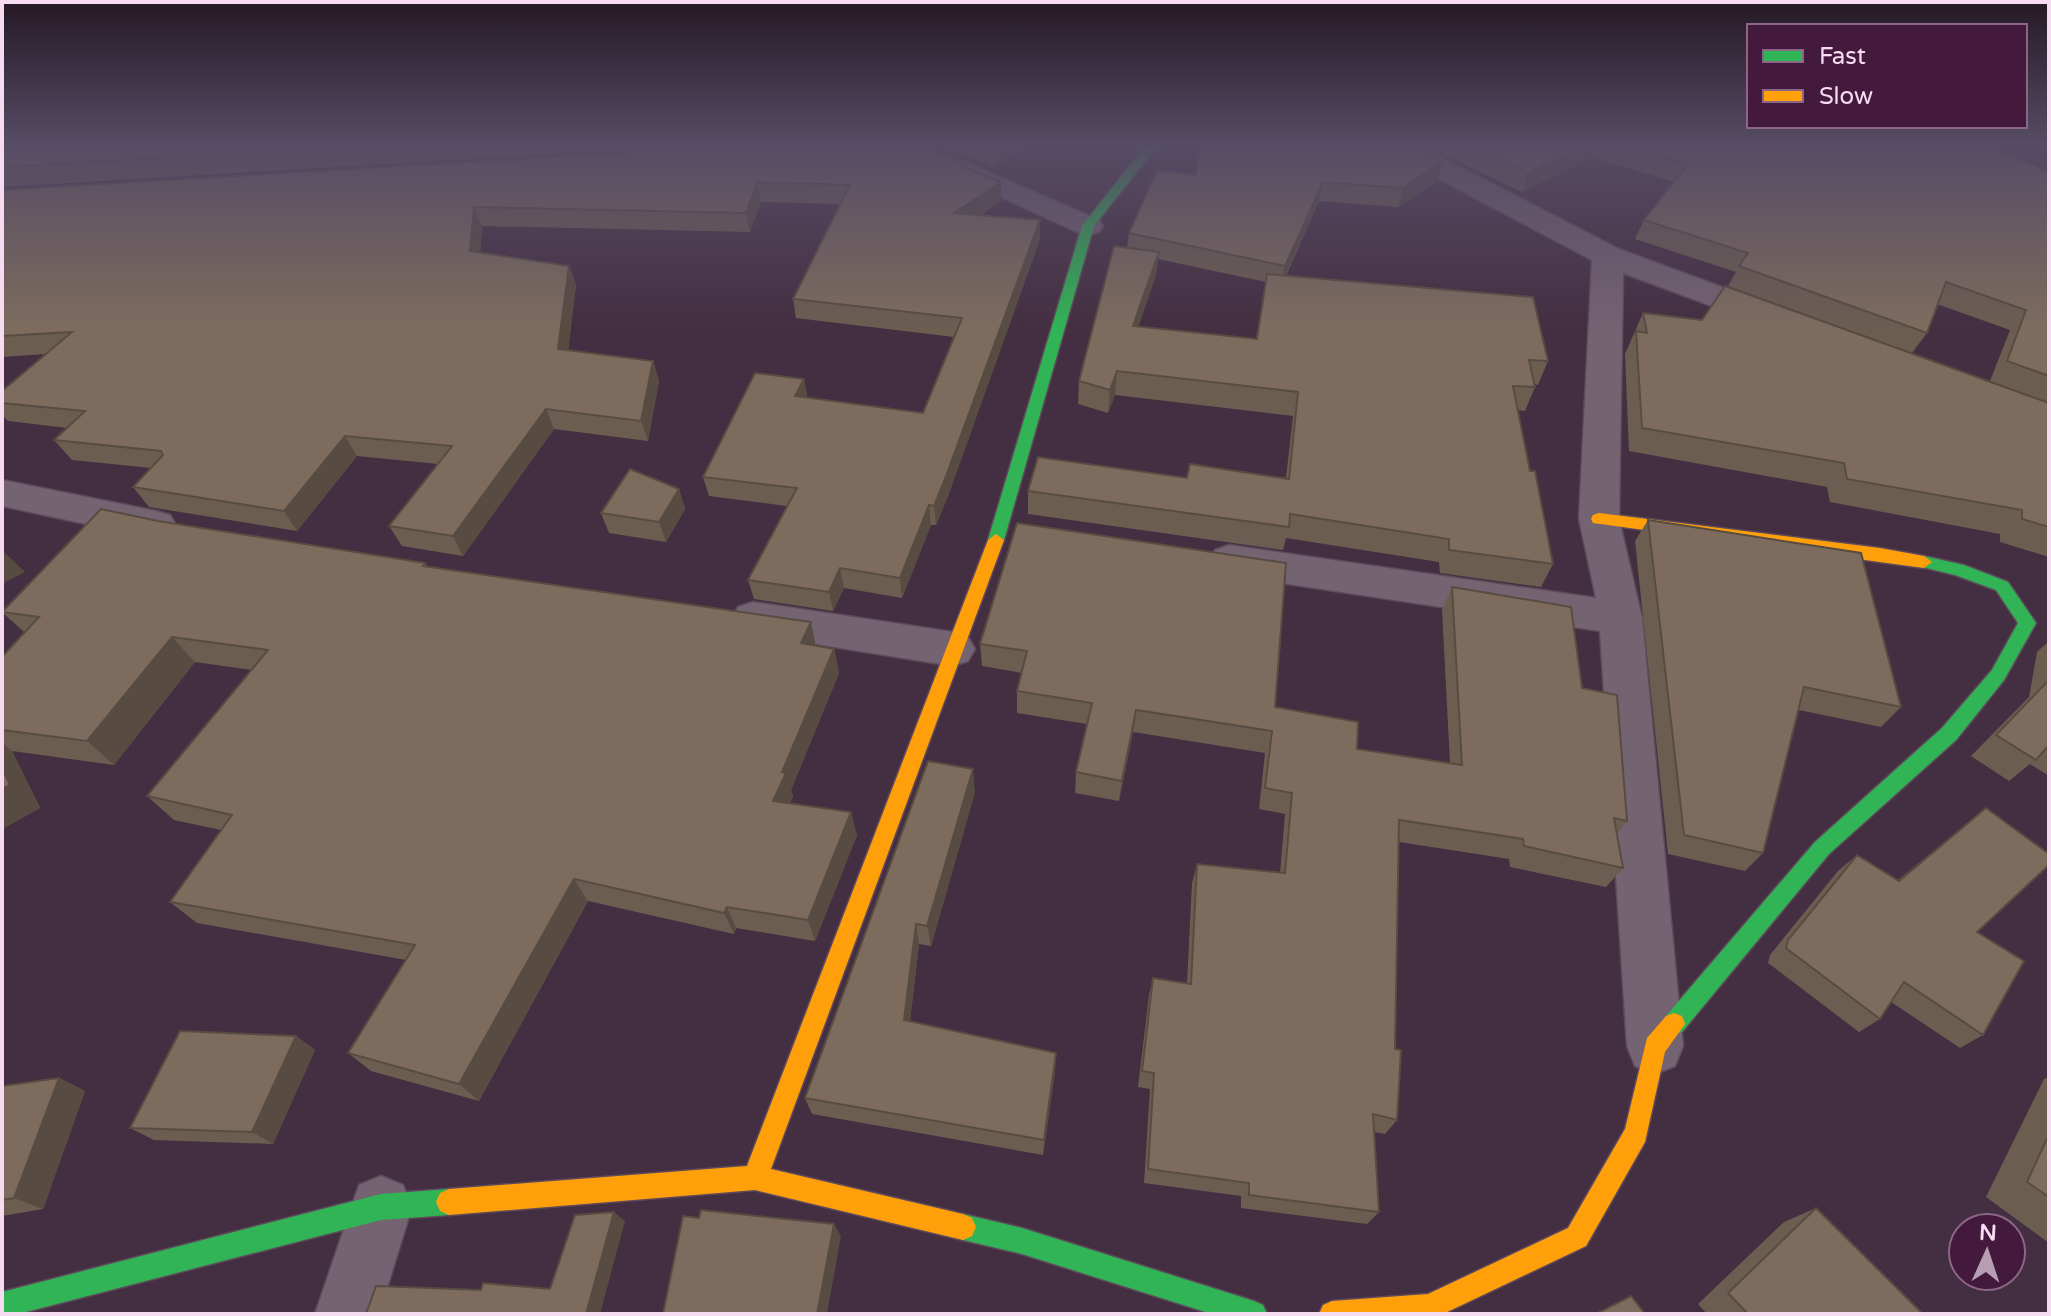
<svg xmlns="http://www.w3.org/2000/svg" width="2051" height="1316" viewBox="0 0 2051 1316" font-family="'Varela Round',sans-serif">
<rect width="100%" height="100%" fill="#442e41"/>
<g fill="none" stroke-linecap="round" stroke-linejoin="round">
<g stroke="#5e4a5b" stroke-width="3">
<g id="street">
<polygon points="1382,145 1417,145 1619,249 1787,311 1792,318 1787,325 1775,328 1763,325 1623,273 1619,519 1642,618 1683,1046 1675,1066 1655,1074 1635,1066 1627,1046 1600,631 1229,575 1215,570 1209,560 1215,550 1229,545 1596,598 1579,519 1592,260 1386,151"/>
<polygon points="945,153 1099,220 1103,226 1099,232 1088,235 1077,232 935,167 931,161 935,155"/>
<polygon points="2,480 156,511 170,515 176,525 170,535 156,539 2,506"/>
<polygon points="753,602 953,632 968,637 975,649 968,661 953,666 753,634 738,629 732,618 738,607"/>
<polygon points="381,1176 403,1185 412,1207 379,1314 315,1314 359,1185"/>
</g>
</g>
<g stroke="#5e4a5b" stroke-width="3">
<g id="fast">
<polygon points="1146,145 1158,145 1094,226 1004,540 1002,544 990,544 988,540 1082,226"/>
<polygon points="1924,556 1964,565 2008,582 2036,623 2004,680 1956,740 1829,854 1682,1032 1674,1035 1666,1032 1663,1024 1666,1016 1815,842 1942,728 1992,670 2018,623 1996,590 1955,575 1918,566 1916,562 1918,558"/>
<polygon points="449,1189 458,1193 462,1202 458,1211 449,1215 381,1220 18,1314 2,1314 2,1292 381,1194"/>
<polygon points="963,1214 1022,1228 1254,1301 1263,1305 1267,1314 1212,1314 1022,1254 963,1240 954,1236 950,1227 954,1218"/>
</g>
</g>
<g stroke="#5e4a5b" stroke-width="3">
<g id="slow">
<polygon points="1599,513 1880,548 1924,556 1932,562 1924,568 1593,523 1591,519 1593,515"/>
<polygon points="996,534 1004,540 771,1169 963,1214 972,1218 976,1227 972,1236 963,1240 755,1190 449,1215 440,1211 436,1202 440,1193 449,1189 747,1166 988,540"/>
<polygon points="1674,1013 1682,1016 1685,1024 1665,1052 1645,1142 1586,1246 1443,1314 1319,1314 1323,1305 1332,1301 1428,1294 1568,1228 1625,1129 1647,1038 1666,1016"/>
</g>
</g>
<use href="#street" fill="#746371" fill-rule="evenodd"/>
<use href="#fast" fill="#30b455" fill-rule="evenodd"/>
<use href="#slow" fill="#ff9f0a" fill-rule="evenodd"/>
</g>
<g fill="#6c5d51" fill-rule="evenodd">
<polygon points="2,145 700,145 2,187"/>
<polygon points="929,145 1028,145 993,167 964,154"/>
<polygon points="1423,145 1985,145 2049,172 2049,403 1990,381 2010,330 1937,304 1927,333 1912,353 1728,286 1736,272 1635,239 1644,220 1674,182 1592,157 1522,192"/>
<polygon points="966,165 966,168 1001,201 981,215 1040,239 948,496 936,525 931,525 902,598 844,588 833,611 754,599 748,580 787,506 709,496 703,477 804,379 807,398 923,413 954,337 796,318 793,299 841,204 761,202 750,232 482,226 480,253 569,266 576,285 568,350 653,361 659,381 648,441 554,429 463,556 402,546 389,526 438,464 357,456 297,531 149,507 133,487 151,468 72,460 54,440 67,428 8,421 2,415 2,391 46,354 2,357 2,190"/>
<path d="M1196,175L1437,181L1398,207L1319,201L1286,276L1548,361L1538,385L1534,384L1535,387L1525,411L1518,410L1530,471L1553,564L1541,587L1440,573L1439,562L1286,538L1283,550L1028,514V491L1187,478H1286L1293,416L1115,395L1108,413L1078,404L1079,381L1127,248L1129,233ZM1158,259L1266,282L1256,339L1138,326L1156,275Z"/>
<polygon points="1643,313 2049,403 2049,557 2000,542 2000,534 1830,502 1827,487 1629,451 1625,354"/>
<polygon points="679,489 685,509 666,542 609,533 601,513"/>
<polygon points="1648,520 1901,707 1881,727 1799,710 1763,853 1745,871 1668,854 1635,541"/>
<polygon points="158,521 425,563 427,566 834,649 839,673 791,790 793,796 790,803 857,835 815,941 736,928 734,934 588,901 479,1101 371,1071 348,1053 406,960 197,923 170,902 221,830 174,820 147,796 252,670 195,662 114,765 12,751 40,808 2,829 2,657 24,632 2,612"/>
<polygon points="1017,523 1275,707 1357,749 1450,763 1442,610 1452,587 1582,688 1627,821 1617,834 1623,868 1606,887 1510,867 1509,859 1399,842 1395,1049 1397,1120 1385,1134 1374,1132 1379,1212 1367,1224 1241,1208 1241,1196 1144,1183 1150,1089 1138,1087 1149,995 1153,978 1187,983 1192,883 1197,864 1280,873 1285,814 1259,809 1265,753 1133,732 1119,801 1075,793 1076,772 1087,724 1017,713 1017,691 1022,673 982,666 980,644"/>
<polygon points="2049,641 2049,776 2030,764 2009,781 1971,756 2029,697 2037,652"/>
<polygon points="975,792 931,946 919,944 910,1021 1055,1071 1043,1155 812,1114 805,1098"/>
<polygon points="1986,808 1977,932 1983,1035 1960,1048 1891,1002 1880,1019 1859,1032 1768,963 1770,955 1838,871 1857,855 1898,880"/>
<polygon points="296,1036 315,1050 273,1144 154,1140 130,1128"/>
<polygon points="2049,1077 2049,1243 1986,1197 2044,1079"/>
<polygon points="59,1078 85,1091 43,1209 2,1216 2,1086"/>
<polygon points="1816,1208 1923,1314 1707,1314 1698,1304 1784,1222"/>
</g>
<g fill="#584c42">
<polygon points="998,145 1028,145 993,167 992,149"/>
<polygon points="1586,145 1597,145 1592,157 1522,192 1528,173"/>
<polygon points="1442,162 1437,181 1398,207 1403,188"/>
<polygon points="757,182 761,202 750,232 746,213"/>
<polygon points="1001,182 1001,201 955,232 954,213"/>
<polygon points="1323,182 1319,201 1281,285 1285,266"/>
<polygon points="474,207 482,226 479,271 470,251"/>
<polygon points="1040,220 1040,239 948,496 936,525 934,506"/>
<polygon points="1159,252 1156,275 1131,349 1133,326"/>
<polygon points="569,266 576,285 566,369 558,349"/>
<polygon points="653,361 659,381 648,441 641,421"/>
<polygon points="1117,371 1115,395 1108,413 1110,390"/>
<polygon points="804,379 808,399 795,396"/>
<polygon points="546,409 554,429 463,556 453,536"/>
<polygon points="345,436 357,456 297,531 284,511"/>
<polygon points="679,489 685,509 666,542 659,522"/>
<polygon points="929,505 931,525 902,598 900,578"/>
<polygon points="2,550 25,572 2,584"/>
<polygon points="840,568 844,588 833,611 829,592"/>
<polygon points="811,622 816,647 801,643"/>
<polygon points="172,637 195,662 114,765 87,741"/>
<polygon points="834,649 839,673 791,790 793,796 781,824 773,801 782,772"/>
<polygon points="1136,710 1133,732 1119,801 1122,781"/>
<polygon points="2,743 12,751 40,808 2,829"/>
<polygon points="973,769 975,792 931,946 927,926"/>
<polygon points="851,812 857,835 815,941 808,920"/>
<polygon points="574,879 588,901 479,1101 459,1084"/>
<polygon points="727,907 736,928 734,934 724,913"/>
<polygon points="916,924 919,944 908,1038 904,1020"/>
<polygon points="296,1036 315,1050 273,1144 252,1132"/>
<polygon points="1056,1053 1055,1071 1043,1155 1044,1140"/>
<polygon points="59,1078 85,1091 43,1209 14,1198"/>
<polygon points="614,1212 625,1221 600,1314 586,1314"/>
<polygon points="834,1224 841,1236 827,1314 817,1314"/>
</g>
<g fill="#7d6c5e" stroke="#584c42" stroke-width="2">
<polygon points="2,145 378,145 2,167"/>
<polygon points="753,145 912,145 941,153 966,165 963,167 1001,182 954,213 1040,220 946,476 934,506 929,505 900,578 840,568 829,592 748,580 797,488 703,477 755,373 804,379 795,396 923,413 962,318 793,299 850,185 757,182 746,213 474,207 470,251 569,266 558,349 653,361 641,421 546,409 453,536 389,526 452,446 345,436 284,511 133,487 163,455 161,451 54,440 85,411 2,403 2,391 72,332 2,336 2,190"/>
<polygon points="984,145 998,145 992,149"/>
<polygon points="1200,145 1409,145 1442,162 1403,188 1323,182 1285,266 1129,233 1157,170 1196,175"/>
<polygon points="1469,145 1586,145 1528,173"/>
<polygon points="1623,145 1985,145 2049,172 2049,376 2007,361 2026,310 1946,282 1927,333 1739,266 1748,253 1644,220 1688,164"/>
<polygon points="1114,246 1159,252 1133,326 1257,339 1267,274 1533,297 1548,361 1529,360 1535,387 1513,386 1530,471 1535,471 1553,564 1449,550 1449,539 1290,514 1289,527 1028,491 1038,457 1187,478 1190,464 1289,479 1298,392 1117,371 1110,390 1079,381"/>
<polygon points="1725,286 2049,403 2049,527 2022,519 2022,510 1847,479 1844,463 1642,428 1636,331 1647,333 1643,313 1702,320"/>
<polygon points="630,469 679,489 659,522 601,513"/>
<polygon points="101,509 158,521 425,563 423,566 811,622 801,643 834,649 782,772 786,773 773,801 851,812 808,920 727,907 724,913 574,879 459,1084 348,1053 415,945 170,902 232,815 147,796 268,650 172,637 87,741 2,730 2,657 39,617 2,612"/>
<polygon points="1648,520 1861,553 1901,707 1804,687 1763,853 1684,835"/>
<polygon points="1017,523 1286,563 1275,707 1358,722 1357,749 1462,765 1452,587 1571,607 1582,688 1617,695 1627,821 1614,818 1623,868 1524,846 1523,839 1399,820 1395,1049 1401,1050 1397,1120 1373,1114 1379,1212 1249,1195 1249,1183 1148,1169 1154,1073 1142,1071 1153,978 1191,984 1197,864 1285,873 1292,793 1265,788 1272,731 1136,710 1122,781 1076,772 1092,703 1017,691 1027,651 980,644"/>
<polygon points="2049,680 2049,745 2036,760 1996,735"/>
<polygon points="928,761 973,769 927,926 916,924 904,1020 1056,1053 1044,1140 805,1098"/>
<polygon points="2,768 10,785 2,789"/>
<polygon points="1986,808 2049,854 2049,865 1977,932 2024,961 1983,1035 1904,982 1880,1019 1786,948 1788,940 1857,855 1899,881"/>
<polygon points="180,1031 296,1036 252,1132 130,1128"/>
<polygon points="59,1078 14,1198 2,1200 2,1086"/>
<polygon points="2049,1134 2049,1197 2027,1182"/>
<polygon points="1816,1208 1923,1314 1748,1314 1728,1293"/>
<polygon points="701,1210 834,1224 817,1314 663,1314 683,1216 699,1218"/>
<polygon points="614,1212 586,1314 366,1314 376,1286 481,1290 483,1283 550,1289 575,1215"/>
<polygon points="1631,1296 1645,1314 1596,1314"/>
</g>
<linearGradient id="sky" x2="0" y2="1"><stop stop-color="#251924"/><stop offset="0.44" stop-color="#564c65"/><stop offset="1" stop-color="#564c65" stop-opacity="0"/></linearGradient>
<rect width="2051" height="329" fill="url(#sky)"/>
<rect width="2051" height="1316" fill="none" stroke="#f6dbf1" stroke-width="8"/>
<rect x="1747" y="24" width="280" height="104" fill="#431a3d" stroke="#8b6785" stroke-width="2"/>
<rect x="1763" y="50" width="40" height="12" fill="#30b455" stroke="#8b6785" stroke-width="2"/>
<text x="1819" y="64" font-size="24" fill="#f6dbf1">Fast</text>
<rect x="1763" y="90" width="40" height="12" fill="#ff9f0a" stroke="#8b6785" stroke-width="2"/>
<text x="1819" y="104" font-size="24" fill="#f6dbf1">Slow</text>
<g transform="translate(1987 1252) rotate(3)"><circle r="38" fill="#431a3d" stroke="#8b6785" stroke-width="2"/>
<path d="M0-6L14 30L0 20L-14 30Z" fill="#b89eb3"/>
<text y="-12" font-size="22" font-weight="bold" text-anchor="middle" fill="#f6dbf1">N</text>
</g>
</svg>
